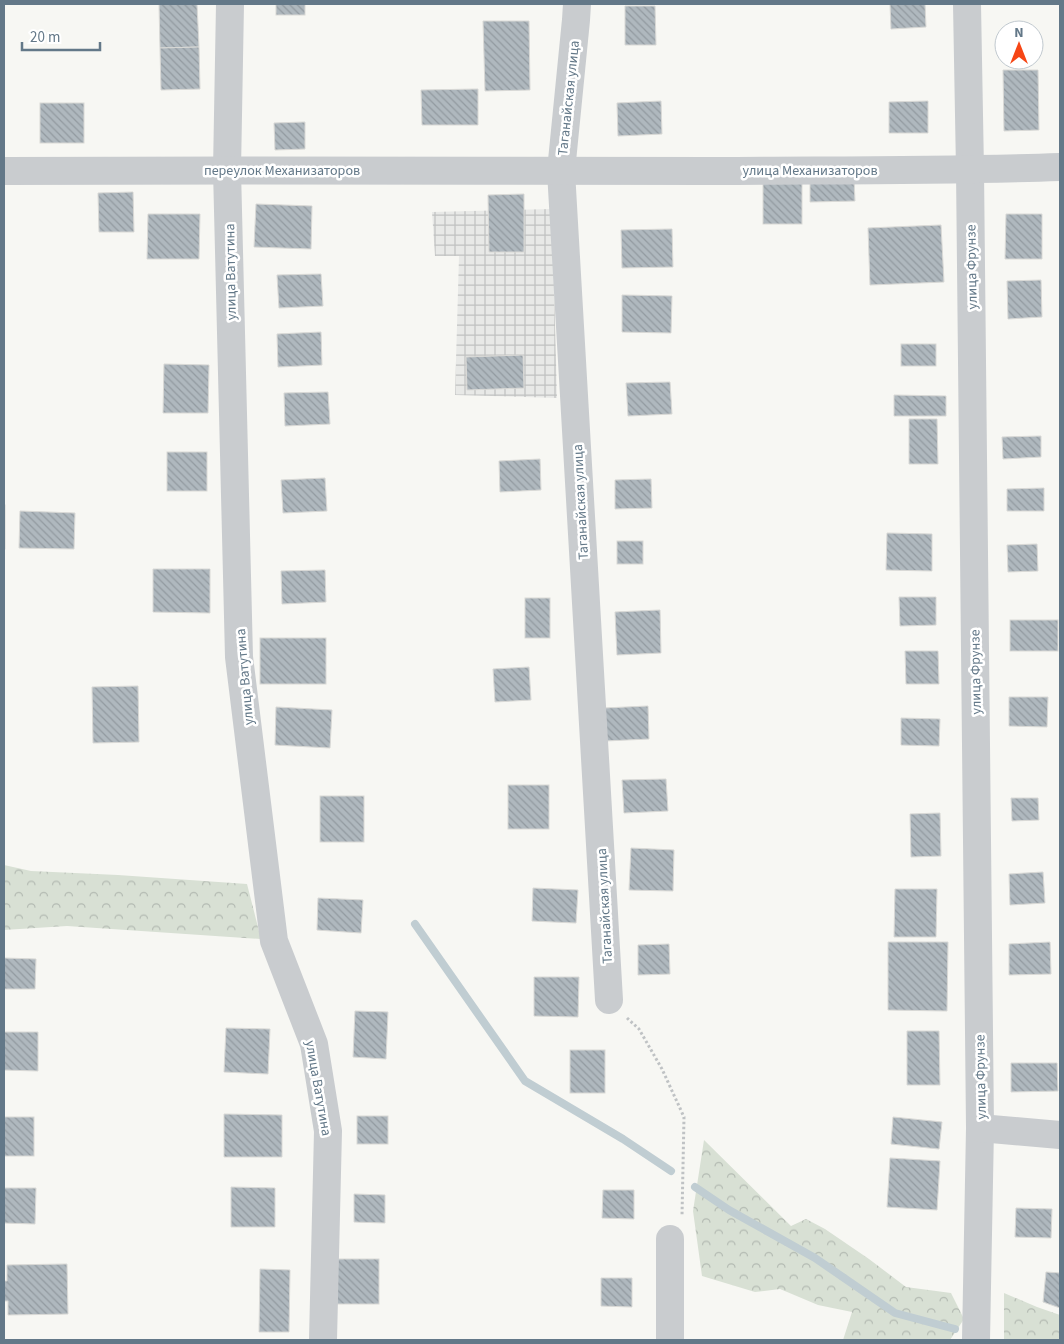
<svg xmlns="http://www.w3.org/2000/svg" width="1064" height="1344" viewBox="0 0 1064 1344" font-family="'Source Sans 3',sans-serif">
<defs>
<pattern id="industrial-grid" width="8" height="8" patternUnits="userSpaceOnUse" patternTransform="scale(1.25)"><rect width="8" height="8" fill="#e8e9e7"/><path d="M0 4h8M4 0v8" fill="none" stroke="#c0c2c1"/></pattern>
<pattern id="forest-crowns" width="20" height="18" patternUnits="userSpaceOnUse" patternTransform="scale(1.25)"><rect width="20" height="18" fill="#d8e0d4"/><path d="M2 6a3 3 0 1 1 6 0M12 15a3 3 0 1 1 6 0" fill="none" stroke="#b3bab2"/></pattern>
<pattern id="building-back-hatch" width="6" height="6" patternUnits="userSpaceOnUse" patternTransform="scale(1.25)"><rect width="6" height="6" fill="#afb8be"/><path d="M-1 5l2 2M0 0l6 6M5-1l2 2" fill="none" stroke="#929aa0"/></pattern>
</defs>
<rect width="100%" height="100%" fill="#f7f7f3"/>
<polygon fill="url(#industrial-grid)" points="552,209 557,398 455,395 459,256 435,256 432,212"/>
<g fill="url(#forest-crowns)">
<polygon points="4,865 31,871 118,875 247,884 261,939 67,926 4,930"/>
<polygon points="704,1140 791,1226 806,1219 825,1229 869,1259 906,1287 951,1293 964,1319 950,1340 843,1340 852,1312 818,1305 780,1289 755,1292 702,1276 693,1211"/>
<polygon points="1004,1293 1037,1307 1060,1315 1060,1340 1004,1340"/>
</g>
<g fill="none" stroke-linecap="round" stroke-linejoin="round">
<g stroke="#c0cdd2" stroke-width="8">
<polyline points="415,924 525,1081 623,1139 671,1171"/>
<polyline points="695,1187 729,1210 815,1258 895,1313 955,1329"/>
</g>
</g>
<g fill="url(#building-back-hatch)" stroke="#d9d9d6">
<polygon points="159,4 197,4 199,47 160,48"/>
<rect x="276" y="4" width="29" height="11"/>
<polygon points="890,4 925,4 926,27 891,29"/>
<polygon points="625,6 655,6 656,45 625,45"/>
<polygon points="483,21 529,21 530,90 485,91"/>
<polygon points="199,47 200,89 161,90 160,48"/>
<polygon points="1003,70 1038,70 1039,130 1004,131"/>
<polygon points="478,89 478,125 422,125 421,90"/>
<polygon points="661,101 662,134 618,136 617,103"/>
<polygon points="928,101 928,133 889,133 889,102"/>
<rect x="40" y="103" width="44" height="40"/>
<polygon points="305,122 305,149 275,150 274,123"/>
<polygon points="854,180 855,201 810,202 810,181"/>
<rect x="763" y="181" width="39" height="43"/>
<polygon points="133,192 134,232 99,232 98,193"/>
<polygon points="524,194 524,252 489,252 488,195"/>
<polygon points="256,204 312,206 311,249 254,247"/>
<polygon points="148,214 200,214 199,259 147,259"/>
<polygon points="1006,214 1042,214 1042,259 1005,259"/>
<polygon points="941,225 944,282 870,285 868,228"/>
<polygon points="672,229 673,267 622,268 621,230"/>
<polygon points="321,274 323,306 279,308 277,275"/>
<polygon points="1041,280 1042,317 1008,319 1007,281"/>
<polygon points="622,295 672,296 671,333 622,332"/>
<polygon points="321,332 322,365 278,367 277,334"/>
<rect x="901" y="344" width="35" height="22"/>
<polygon points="523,355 524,388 467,390 466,357"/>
<polygon points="164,364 209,365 208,413 163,413"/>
<polygon points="670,382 672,414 628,416 626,383"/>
<polygon points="328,392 330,424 285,426 284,393"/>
<polygon points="894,395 946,396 946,416 894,416"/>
<polygon points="909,419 937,419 938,464 909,464"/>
<polygon points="1041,436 1041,457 1003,459 1002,437"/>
<rect x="167" y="452" width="40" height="39"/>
<polygon points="540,459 541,490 500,492 499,461"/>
<polygon points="325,478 327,511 283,513 281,480"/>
<polygon points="651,479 652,508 615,509 615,480"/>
<polygon points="1044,488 1044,511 1007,511 1007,489"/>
<rect x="4" y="505" width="1" height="44"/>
<polygon points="20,511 75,513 74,549 19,548"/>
<polygon points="887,533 932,534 932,571 886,570"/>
<rect x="617" y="541" width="26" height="23"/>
<polygon points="1037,544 1038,571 1008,572 1007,545"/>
<polygon points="153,569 210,569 210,613 153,612"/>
<polygon points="325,570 326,602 282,604 281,571"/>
<polygon points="899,597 936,597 936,625 900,626"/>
<rect x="525" y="598" width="25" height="40"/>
<polygon points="660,610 661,653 617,655 615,612"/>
<rect x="1010" y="620" width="48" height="31"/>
<rect x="260" y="638" width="66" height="46"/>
<polygon points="905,651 938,651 939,684 906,684"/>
<polygon points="529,667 531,700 495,702 493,669"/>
<polygon points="138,686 139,742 93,743 92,687"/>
<polygon points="1009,697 1048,697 1047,727 1009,726"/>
<polygon points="648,706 649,739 605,741 604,708"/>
<polygon points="276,707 332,710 330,748 275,745"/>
<polygon points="901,718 940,719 939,746 901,745"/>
<polygon points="666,779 668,811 624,813 622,780"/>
<rect x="508" y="785" width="41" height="44"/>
<rect x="320" y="796" width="44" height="46"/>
<polygon points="1011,798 1038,798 1039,820 1012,821"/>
<polygon points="940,813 941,856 911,857 910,814"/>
<polygon points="631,848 674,850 673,891 629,890"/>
<polygon points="1043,872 1045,903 1010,905 1009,874"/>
<polygon points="533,888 578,890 576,923 532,921"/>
<polygon points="895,889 937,889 936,937 894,937"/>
<polygon points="318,898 363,900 361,933 317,930"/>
<polygon points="888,942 948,942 947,1011 888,1010"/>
<polygon points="1050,942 1051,974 1009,975 1009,944"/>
<polygon points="669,944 670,974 638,975 638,945"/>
<polygon points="4,958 36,959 35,989 4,989"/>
<polygon points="534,977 579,977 578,1017 534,1016"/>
<polygon points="355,1011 388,1012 386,1059 353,1057"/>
<polygon points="226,1028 270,1029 268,1074 224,1072"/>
<polygon points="907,1031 939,1031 940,1085 907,1085"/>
<polygon points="4,1032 38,1032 38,1071 4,1070"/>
<rect x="570" y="1050" width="35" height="43"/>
<polygon points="1011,1063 1057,1063 1058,1091 1011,1092"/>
<polygon points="224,1114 282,1115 282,1157 224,1157"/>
<rect x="357" y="1116" width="31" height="28"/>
<rect x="4" y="1117" width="30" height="39"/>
<polygon points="893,1117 942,1122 939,1149 891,1144"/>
<polygon points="890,1158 940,1161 937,1210 887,1207"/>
<polygon points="231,1187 275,1188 275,1227 231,1227"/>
<polygon points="4,1188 36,1188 35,1224 4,1223"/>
<polygon points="603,1190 634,1190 634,1219 602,1218"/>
<polygon points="354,1194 385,1195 385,1223 354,1222"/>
<polygon points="1016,1208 1052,1209 1051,1238 1015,1237"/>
<rect x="337" y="1259" width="42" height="45"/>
<polygon points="67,1264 68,1314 8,1315 8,1301 4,1301 4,1281 7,1281 7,1265"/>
<polygon points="260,1269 290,1270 289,1332 259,1332"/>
<polygon points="1046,1272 1060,1273 1060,1308 1043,1302"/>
<polygon points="601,1278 632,1278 632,1307 601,1306"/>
</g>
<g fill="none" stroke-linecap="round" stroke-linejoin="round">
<polyline stroke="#bfc2c4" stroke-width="3" stroke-dasharray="2.5 2.5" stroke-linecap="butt" points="627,1018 639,1029 662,1069 684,1117 682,1216"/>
<g stroke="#c9cccf" stroke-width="28">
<polyline points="230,4 227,170 239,657 274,941 314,1044 328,1131 323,1340"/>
<polyline points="577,4 576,20 561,171 609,1000"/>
<polyline points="967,4 970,170 980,1128 976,1340"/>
<path d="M4,171C241,170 478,171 715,171C830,170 945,171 1060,167"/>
<polyline points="980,1128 1060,1135"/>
<polyline points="670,1239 670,1340"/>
</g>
</g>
<g text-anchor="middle" stroke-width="5" stroke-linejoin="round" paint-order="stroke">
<g font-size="14" fill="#637888" stroke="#fff">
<text transform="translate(568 98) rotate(-84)" y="5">Таганайская улица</text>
<text x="282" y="175">переулок Механизаторов</text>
<text x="810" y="175">улица Механизаторов</text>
<text transform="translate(971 267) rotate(-91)" y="5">улица Фрунзе</text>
<text transform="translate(230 272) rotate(-91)" y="5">улица Ватутина</text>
<text transform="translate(580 502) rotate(-93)" y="5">Таганайская улица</text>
<text transform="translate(975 672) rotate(-91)" y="5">улица Фрунзе</text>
<text transform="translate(244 677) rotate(-95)" y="5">улица Ватутина</text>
<text transform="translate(604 906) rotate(-93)" y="5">Таганайская улица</text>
<text transform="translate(980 1077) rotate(-91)" y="5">улица Фрунзе</text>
<text transform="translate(319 1088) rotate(80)" y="5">улица Ватутина</text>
</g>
</g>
<rect width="1064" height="1344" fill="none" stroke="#637888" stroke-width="10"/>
<g transform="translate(1019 45)"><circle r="24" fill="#ffffff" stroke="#c1c9cf"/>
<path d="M0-4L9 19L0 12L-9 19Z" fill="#f64615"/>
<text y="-8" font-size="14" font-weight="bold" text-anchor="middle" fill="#637888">N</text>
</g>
<path d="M22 42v8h78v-8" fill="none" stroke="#637888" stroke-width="2.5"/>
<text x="30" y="42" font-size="15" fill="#637888" stroke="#ffffff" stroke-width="4" paint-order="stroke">20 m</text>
</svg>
